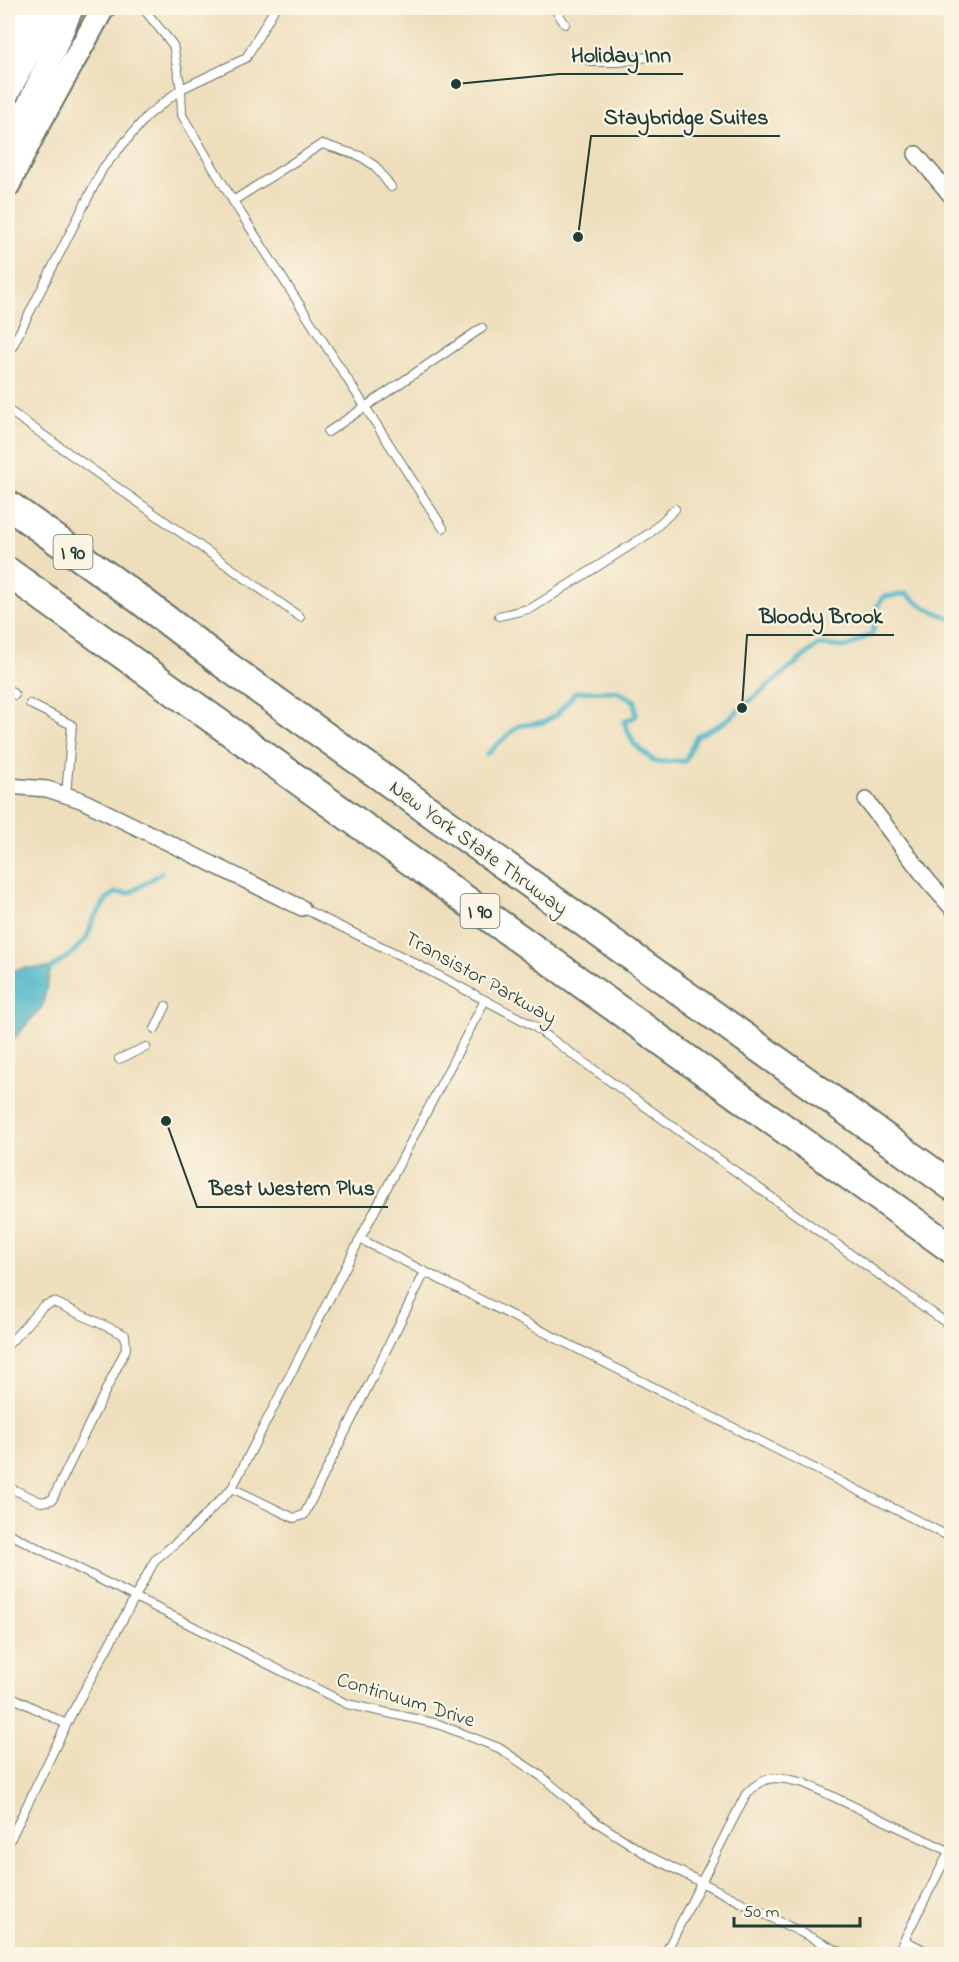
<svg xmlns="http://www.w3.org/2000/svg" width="959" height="1962" viewBox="0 0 959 1962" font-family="'Indie Flower',sans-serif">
<rect width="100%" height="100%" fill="#fcf5e5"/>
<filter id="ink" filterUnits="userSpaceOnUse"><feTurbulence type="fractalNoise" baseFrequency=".0167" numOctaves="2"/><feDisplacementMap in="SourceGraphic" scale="12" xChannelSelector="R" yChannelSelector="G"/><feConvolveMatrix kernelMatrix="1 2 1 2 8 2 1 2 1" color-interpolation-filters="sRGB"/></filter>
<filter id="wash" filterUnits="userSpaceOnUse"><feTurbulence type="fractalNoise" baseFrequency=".008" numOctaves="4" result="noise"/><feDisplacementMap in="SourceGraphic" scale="24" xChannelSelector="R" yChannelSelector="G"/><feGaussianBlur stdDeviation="1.35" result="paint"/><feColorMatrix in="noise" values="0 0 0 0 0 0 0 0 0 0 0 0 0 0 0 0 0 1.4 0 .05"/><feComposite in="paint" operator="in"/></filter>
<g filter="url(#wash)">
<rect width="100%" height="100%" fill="#eedebc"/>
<polygon fill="#4bb6c8" stroke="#357a7e" stroke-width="1.5" points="27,968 51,968 42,1007 11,1042 8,1043 8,971"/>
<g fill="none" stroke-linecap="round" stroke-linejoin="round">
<g stroke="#4bb6c8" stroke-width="5">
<polyline points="487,754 518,726 545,722 557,714 576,692 617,691 635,701 636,716 624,722 634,744 655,762 685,761 697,736 723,723 818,645 847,647 872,634 875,623 875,610 883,597 906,594 924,607 952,619"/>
<polyline points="51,968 70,955 87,938 93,920 107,899 115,893 130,893 161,873"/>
</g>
</g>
</g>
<g filter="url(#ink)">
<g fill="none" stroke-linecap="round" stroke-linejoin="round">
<g stroke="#677564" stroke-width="10">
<g id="lane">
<polyline points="143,8 173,45 181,89 246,58 275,8"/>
<polyline points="554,8 565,24"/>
<polyline points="590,62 620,62 647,57"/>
<polyline points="181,89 182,115 233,201 443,528"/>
<polyline points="233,201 322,144 360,156 375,166 391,187"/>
<polyline points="8,355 103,168 147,116 181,89"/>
<polyline points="8,410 300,617"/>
<polyline points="328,432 482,328"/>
<polyline points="499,616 532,608 650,533 675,509"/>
<polyline points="8,689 15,695"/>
<polyline points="30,704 72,725 66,795"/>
<polyline points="302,908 405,958 532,1025 952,1327"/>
<polyline points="485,1000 360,1239 952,1538"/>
<polyline points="155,1029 166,1006"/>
<polyline points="119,1059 146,1047"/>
<polyline points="360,1239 232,1488 294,1518 304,1515 425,1272"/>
<polyline points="8,1244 8,1254"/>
<polyline points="8,1345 43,1306 54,1302 125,1335 126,1349 52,1500 41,1502 8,1487"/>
<polyline points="8,1533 347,1704 438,1724 499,1748 541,1776 596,1822 649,1856 844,1954"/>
<polyline points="8,1695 66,1724"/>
<polyline points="8,1844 72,1713 155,1560 192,1529 232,1488"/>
<polyline points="904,1940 932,1954"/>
<path d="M665,1954L746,1794C765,1774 778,1776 804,1783L949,1851"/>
<polyline points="897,1954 951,1848"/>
</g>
</g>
<g stroke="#677564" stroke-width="18">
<g id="street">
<polyline points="916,154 952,197"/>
<polyline points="8,786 47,789 81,800 302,908"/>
<polyline points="866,800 928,881 952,908"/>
</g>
</g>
<g stroke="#677564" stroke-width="26">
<g id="secondary">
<polyline points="8,93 52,8"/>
<polyline points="8,149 54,50 72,8"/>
<polyline points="8,186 36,129 103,8"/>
</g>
</g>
<g stroke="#677564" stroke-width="32">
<g id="highway">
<polyline points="8,63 24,26 27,8"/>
<polyline points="8,505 139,599 224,664 952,1186"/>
<polyline points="8,572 952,1249"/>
</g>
</g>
<use href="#lane" stroke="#fff" stroke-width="8"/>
<use href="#street" stroke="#fff" stroke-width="15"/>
<use href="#secondary" stroke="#fff" stroke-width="22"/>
<use href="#highway" stroke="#fff" stroke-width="28"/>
</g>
</g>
<g text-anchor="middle" stroke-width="4.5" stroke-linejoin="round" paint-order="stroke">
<g fill="#fcf5e5" stroke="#617469" stroke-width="1.5">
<rect x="53.5" y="535" width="39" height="34" rx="4.5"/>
<rect x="460.5" y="894" width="39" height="34" rx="4.5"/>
</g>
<g font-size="20" font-weight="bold" fill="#1f3d34">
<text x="73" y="559">I 90</text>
<text x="480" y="918">I 90</text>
</g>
<g font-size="21" fill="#1f3d34" stroke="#fcf5e5">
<text transform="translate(479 847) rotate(36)" y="7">New York State Thruway</text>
<text transform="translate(481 977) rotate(29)" y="7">Transistor Parkway</text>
<text transform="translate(406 1699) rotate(17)" y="7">Continuum Drive</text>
</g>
</g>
<path fill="none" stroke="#1f3d34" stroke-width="2" d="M456 84L559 74H683M578 237L591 136H780M742 708L747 635H894M166 1121L197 1207H388"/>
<g fill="#1f3d34" stroke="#fcf5e5" stroke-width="2">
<circle cx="456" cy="84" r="6"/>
<circle cx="578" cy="237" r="6"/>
<circle cx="742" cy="708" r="6"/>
<circle cx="166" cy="1121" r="6"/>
</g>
<g font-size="22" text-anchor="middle" font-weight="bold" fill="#1f3d34" stroke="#fcf5e5" stroke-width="4.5" stroke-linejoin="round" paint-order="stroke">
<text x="621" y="62">Holiday Inn</text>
<text x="686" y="124">Staybridge Suites</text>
<text x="821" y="623">Bloody Brook</text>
<text x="292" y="1195">Best Western Plus</text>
</g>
<rect width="959" height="1962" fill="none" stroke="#fcf5e5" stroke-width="30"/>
<path d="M734 1917v9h126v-9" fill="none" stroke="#1f3d34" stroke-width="3"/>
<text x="743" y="1917" font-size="18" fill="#1f3d34" stroke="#fcf5e5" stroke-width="4.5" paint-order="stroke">50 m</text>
</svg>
